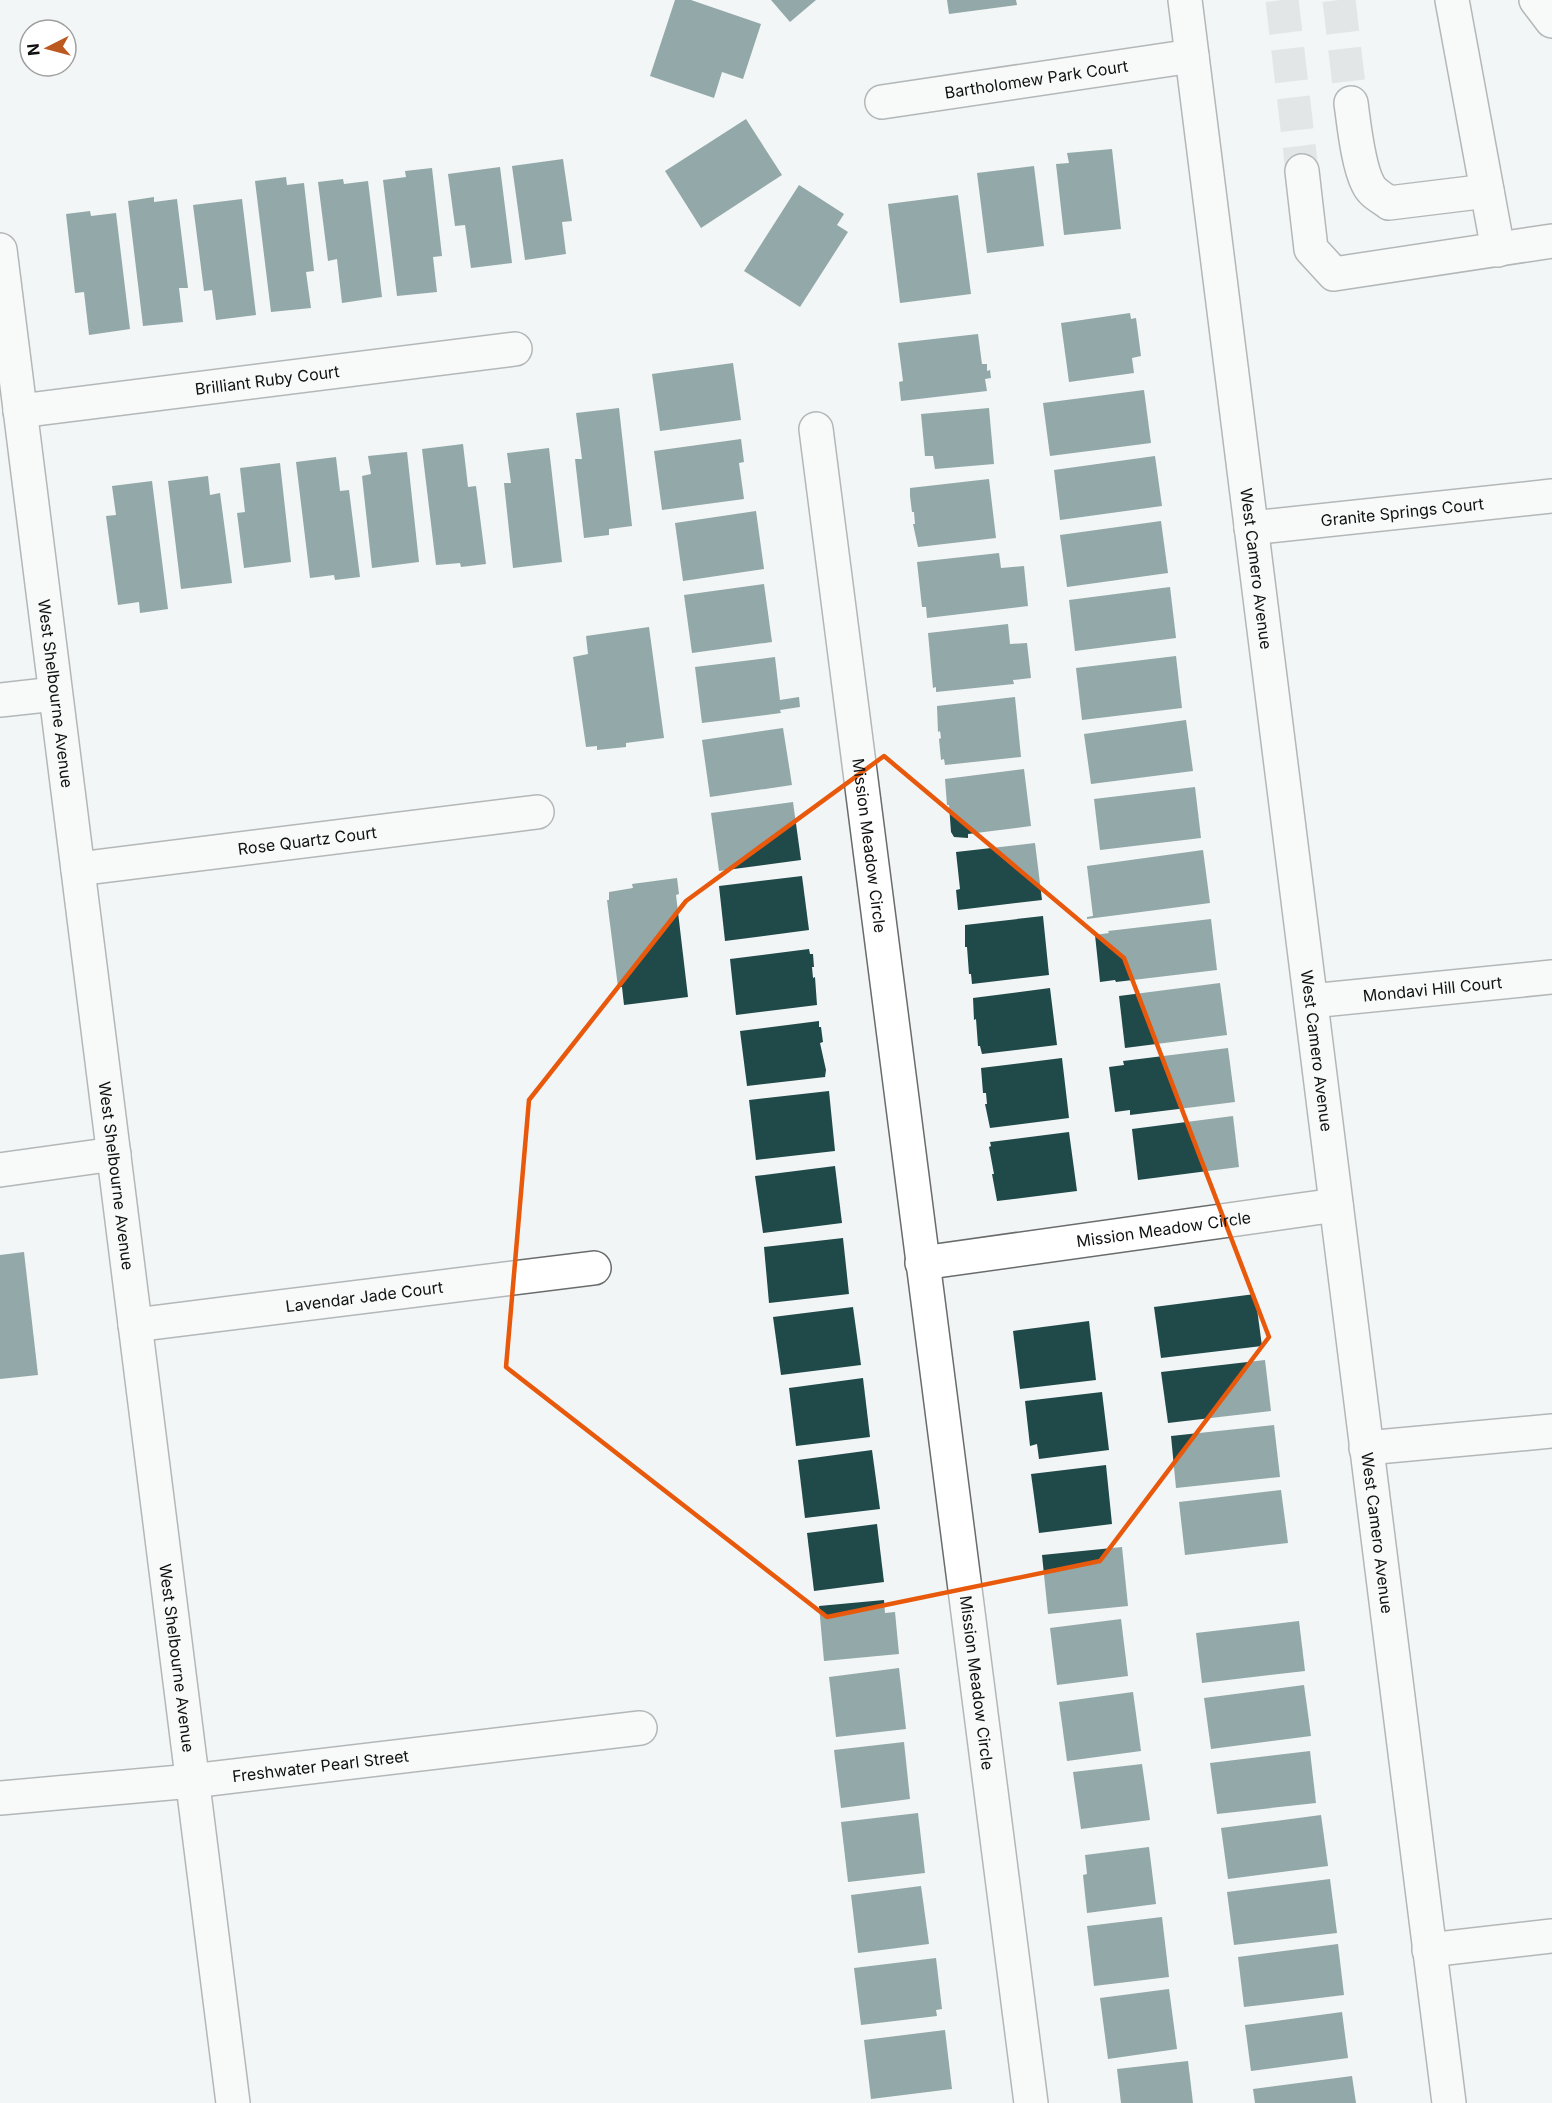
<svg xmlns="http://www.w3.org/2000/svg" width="1552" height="2103" viewBox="0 0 1552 2103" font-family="Inter,sans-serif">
<rect width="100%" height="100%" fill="#f2f5f5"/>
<g fill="#20494a">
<polygon points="675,0 691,0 761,24 743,79 722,72 714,98 650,76"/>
<polygon points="771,0 816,0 790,22"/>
<polygon points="947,0 1016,0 1017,5 949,14"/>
<polygon points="746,119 782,175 701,228 665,171"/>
<polygon points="1112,149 1121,229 1064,235 1056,164 1069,163 1067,153"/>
<polygon points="563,159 572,221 562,222 566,254 525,260 512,166"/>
<polygon points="1034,166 1044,246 987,253 977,173"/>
<polygon points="500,167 512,263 471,268 465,225 455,226 448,174"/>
<polygon points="432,168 442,256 433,257 437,292 397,296 383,180 406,177 405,171"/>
<polygon points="286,177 287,185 304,183 314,271 306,272 311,308 271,312 255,181"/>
<polygon points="343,179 344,184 368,181 382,297 342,303 337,259 328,261 318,182"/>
<polygon points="799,185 844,214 837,225 848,232 800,307 744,271"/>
<polygon points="958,195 971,294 900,303 888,204"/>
<polygon points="154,197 154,202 177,199 188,288 179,288 183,322 143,326 128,201"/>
<polygon points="242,199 256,315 216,320 212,290 204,291 193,205"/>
<polygon points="90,211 91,216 116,213 130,329 89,335 84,292 75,293 66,214"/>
<polygon points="1130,313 1131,319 1136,318 1141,356 1132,358 1134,373 1069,382 1061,323"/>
<polygon points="978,334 982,364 987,364 987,371 990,370 991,378 985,379 987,391 901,401 899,382 903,381 898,343"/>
<polygon points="733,363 741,420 660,431 652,374"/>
<polygon points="1144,390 1151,443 1050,456 1043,403"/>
<polygon points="619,408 632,526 609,529 609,535 584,538 575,459 582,459 576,413"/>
<polygon points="989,408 994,464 935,469 933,456 925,456 921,414"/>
<polygon points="741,439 744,462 739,463 744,499 662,510 654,451"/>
<polygon points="463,444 468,487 476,486 486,564 461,567 460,563 436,565 422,449"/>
<polygon points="549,448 562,562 513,568 504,483 511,483 507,453"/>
<polygon points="407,452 419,562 372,568 362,476 371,474 368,456"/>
<polygon points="1155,456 1162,506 1060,520 1054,470"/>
<polygon points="336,457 340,491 349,490 360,577 335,580 334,575 310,578 296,462"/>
<polygon points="280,463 291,562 244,568 237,513 245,512 240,468"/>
<polygon points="208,476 210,495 220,493 232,583 181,589 168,481"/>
<polygon points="989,479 996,538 918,547 913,524 915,524 914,512 912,512 910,496 910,488"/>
<polygon points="152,481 168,609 140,613 139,602 118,605 106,516 116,515 112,486"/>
<polygon points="756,511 764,569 683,581 675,523"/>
<polygon points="1161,521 1168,573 1067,587 1060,535"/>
<polygon points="999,553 1001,568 1024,566 1028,606 927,618 926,607 922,607 917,562"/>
<polygon points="764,584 772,642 692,653 684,595"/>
<polygon points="1170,587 1176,638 1075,651 1069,600"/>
<polygon points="1008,624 1010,644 1027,643 1031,678 1013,680 1014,684 936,692 936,687 933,688 928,633"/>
<polygon points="649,627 664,738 626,743 626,747 597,750 597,746 586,747 573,657 588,654 586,636"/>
<polygon points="1176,656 1182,708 1082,720 1076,668"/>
<polygon points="775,657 780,700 799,697 800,707 780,710 781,713 702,723 695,667"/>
<polygon points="1015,697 1021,757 945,765 944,759 941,760 939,739 941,738 940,731 938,732 937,706"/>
<polygon points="1186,720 1193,771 1091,784 1084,734"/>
<polygon points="783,728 792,785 710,797 702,740"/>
<polygon points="1024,769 1031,826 968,834 968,838 954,837 951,832 949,805 947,805 945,779"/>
<polygon points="1195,787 1201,838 1100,850 1094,799"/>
<polygon points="793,802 801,860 719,871 711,813"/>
<polygon points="1035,843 1042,900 958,910 956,890 960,889 956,852"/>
<polygon points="1203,850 1210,903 1087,919 1087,917 1093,916 1087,866"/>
<polygon points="802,876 809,930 725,941 719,886"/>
<polygon points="677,878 679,894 676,895 688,997 624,1005 622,987 618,987 607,900 609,900 609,892 633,888 632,884"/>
<polygon points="1043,916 1049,975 972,984 971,974 969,974 967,947 965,947 965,925"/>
<polygon points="1211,919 1217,970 1116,982 1115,980 1100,982 1095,935 1109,933 1108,931"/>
<polygon points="809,949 810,954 813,954 814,967 812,967 813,978 815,977 817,1005 736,1015 730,959"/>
<polygon points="1220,983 1227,1035 1125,1048 1119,996"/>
<polygon points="1050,988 1057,1045 982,1054 980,1046 978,1046 976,1019 974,1020 973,998"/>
<polygon points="819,1021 819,1027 821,1027 823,1042 820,1043 826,1070 825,1077 747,1086 740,1031"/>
<polygon points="1228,1048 1235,1102 1130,1115 1130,1110 1115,1112 1109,1067 1124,1065 1123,1061"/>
<polygon points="1062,1058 1069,1118 990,1128 985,1104 987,1104 986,1093 983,1093 981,1068"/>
<polygon points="829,1091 835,1151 756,1160 749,1100"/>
<polygon points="1233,1116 1239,1167 1138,1180 1132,1129"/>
<polygon points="1069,1132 1077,1191 997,1201 992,1174 994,1174 989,1147 991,1146 990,1142"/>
<polygon points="835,1166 842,1223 763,1233 755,1176"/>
<polygon points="843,1238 849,1294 769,1303 764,1247"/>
<polygon points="24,1252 38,1375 0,1379 0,1255"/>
<polygon points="1255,1294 1262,1346 1161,1358 1154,1307"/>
<polygon points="853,1307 861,1365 781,1375 773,1317"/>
<polygon points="1089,1321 1096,1380 1020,1389 1013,1331"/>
<polygon points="1265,1360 1271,1411 1168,1423 1161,1372"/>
<polygon points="863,1378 870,1437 796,1446 789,1388"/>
<polygon points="1102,1392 1109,1450 1039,1459 1037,1444 1030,1446 1025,1401"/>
<polygon points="1274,1425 1280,1477 1176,1488 1171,1436"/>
<polygon points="872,1450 880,1509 805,1518 798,1460"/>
<polygon points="1106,1465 1112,1524 1039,1533 1031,1474"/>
<polygon points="1281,1490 1288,1543 1185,1555 1179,1502"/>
<polygon points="877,1524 884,1582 814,1591 807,1533"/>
<polygon points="1122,1547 1128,1606 1048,1614 1042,1555"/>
<polygon points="884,1600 885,1613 895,1612 899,1654 824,1661 819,1606"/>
<polygon points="1121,1619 1128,1676 1057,1685 1050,1628"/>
<polygon points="1299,1621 1305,1671 1202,1683 1196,1633"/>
<polygon points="899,1668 906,1729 836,1737 829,1677"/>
<polygon points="1304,1685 1311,1736 1211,1749 1204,1698"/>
<polygon points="1133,1692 1141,1751 1067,1761 1059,1702"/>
<polygon points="904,1742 910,1799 841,1808 834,1750"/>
<polygon points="1310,1751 1316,1803 1217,1814 1210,1763"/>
<polygon points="1142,1764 1150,1820 1081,1829 1073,1772"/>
<polygon points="918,1813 925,1873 848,1882 841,1822"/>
<polygon points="1321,1815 1328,1866 1228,1879 1221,1828"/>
<polygon points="1149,1847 1156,1904 1087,1913 1083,1875 1087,1874 1085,1855"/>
<polygon points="1330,1879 1337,1933 1234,1945 1227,1892"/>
<polygon points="921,1886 929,1944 858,1953 851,1895"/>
<polygon points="1162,1917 1169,1977 1094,1986 1087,1926"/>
<polygon points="1338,1944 1344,1995 1244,2007 1238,1957"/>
<polygon points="936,1958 942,2009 936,2010 937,2016 861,2025 854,1968"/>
<polygon points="1169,1989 1177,2049 1108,2059 1100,1998"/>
<polygon points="1342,2012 1348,2058 1251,2071 1245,2025"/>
<polygon points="945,2030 952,2089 871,2099 864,2040"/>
<polygon points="1188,2061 1193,2103 1121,2103 1117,2069"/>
<polygon points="1352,2076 1356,2103 1255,2103 1253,2089"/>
</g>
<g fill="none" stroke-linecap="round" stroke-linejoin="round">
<g stroke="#d0d3d3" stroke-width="33" stroke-dasharray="33 16" stroke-linecap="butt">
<polyline points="1282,0 1302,171"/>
<polyline points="1339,0 1351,103"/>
</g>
<g stroke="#696c6c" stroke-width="36">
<g id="minor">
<path id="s1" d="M1185,0L1449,2103"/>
<polyline points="1452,0 1498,250"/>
<polyline points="1536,0 1552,21"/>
<path id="s2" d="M882,102L1192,56"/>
<path d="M1351,103C1354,125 1358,165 1368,184C1372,193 1381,197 1389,203L1487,191"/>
<polyline points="1302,171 1311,249 1334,274 1552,241"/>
<path id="s3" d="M0,250L233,2103"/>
<path id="s4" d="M20,411L515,349"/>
<path id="s5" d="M816,429L1031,2103"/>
<path id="s6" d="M1251,528L1552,496"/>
<polyline points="0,700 55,694"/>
<path id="s7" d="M78,869L537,812"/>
<path id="s8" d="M1311,1001L1552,977"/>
<polyline points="0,1170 114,1154"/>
<path id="s9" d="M922,1263L1336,1205"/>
<path id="s10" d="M135,1325L594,1268"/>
<polyline points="1366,1448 1552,1431"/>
<path id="s11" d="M0,1798L192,1781L640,1728"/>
<polyline points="1429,1950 1552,1936"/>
</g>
</g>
<use href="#minor" stroke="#fff" stroke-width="33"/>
</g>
<path d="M0 0H1552V2103H0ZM884,756L1124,958L1269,1337L1100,1561L827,1617L506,1367L529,1100L686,901Z" fill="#f2f5f5" fill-opacity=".55" fill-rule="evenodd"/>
<path fill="none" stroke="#e8590c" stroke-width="4.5" stroke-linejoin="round" d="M884,756L1124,958L1269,1337L1100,1561L827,1617L506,1367L529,1100L686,901Z"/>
<g text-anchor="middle" stroke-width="6" stroke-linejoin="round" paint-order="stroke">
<g font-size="16" fill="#0f1010" stroke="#fff">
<text dy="6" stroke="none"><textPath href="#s2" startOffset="156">Bartholomew Park Court</textPath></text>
<text dy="6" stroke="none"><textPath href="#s4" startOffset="249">Brilliant Ruby Court</textPath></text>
<text dy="6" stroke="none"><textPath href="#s6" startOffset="152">Granite Springs Court</textPath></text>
<text dy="6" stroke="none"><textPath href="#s1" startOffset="573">West Camero Avenue</textPath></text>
<text dy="6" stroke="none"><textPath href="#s3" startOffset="447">West Shelbourne Avenue</textPath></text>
<text dy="6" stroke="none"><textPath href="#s7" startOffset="231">Rose Quartz Court</textPath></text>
<text dy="6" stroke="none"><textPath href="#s5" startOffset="420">Mission Meadow Circle</textPath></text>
<text dy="6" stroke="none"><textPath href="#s8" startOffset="122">Mondavi Hill Court</textPath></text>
<text dy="6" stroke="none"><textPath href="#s1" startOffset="1059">West Camero Avenue</textPath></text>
<text dy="6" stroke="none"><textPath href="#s3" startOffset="933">West Shelbourne Avenue</textPath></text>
<text dy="6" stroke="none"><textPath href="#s9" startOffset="244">Mission Meadow Circle</textPath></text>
<text dy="6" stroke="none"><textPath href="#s10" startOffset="231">Lavendar Jade Court</textPath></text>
<text dy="6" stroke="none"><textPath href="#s1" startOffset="1545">West Camero Avenue</textPath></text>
<text dy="6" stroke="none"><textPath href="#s3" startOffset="1419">West Shelbourne Avenue</textPath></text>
<text dy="6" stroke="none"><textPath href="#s5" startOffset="1264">Mission Meadow Circle</textPath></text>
<text dy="6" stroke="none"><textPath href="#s11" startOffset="322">Freshwater Pearl Street</textPath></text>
</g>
</g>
<g transform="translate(48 48) rotate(264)"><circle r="28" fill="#ffffff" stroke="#9f9f9f" stroke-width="1.5"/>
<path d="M0-4.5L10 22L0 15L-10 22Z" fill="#bc5920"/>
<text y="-9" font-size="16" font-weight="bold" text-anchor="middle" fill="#0f1010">N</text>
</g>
</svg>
